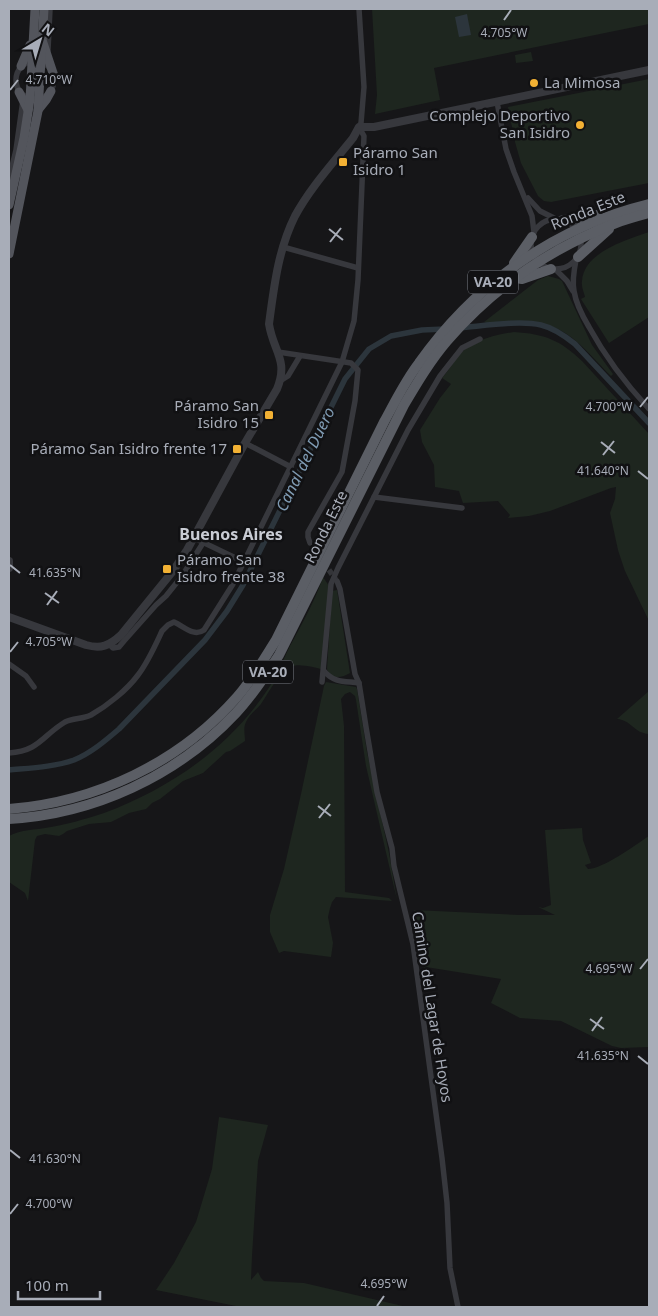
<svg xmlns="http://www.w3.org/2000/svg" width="658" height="1316" viewBox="0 0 658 1316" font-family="'Noto Sans',sans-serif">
<rect width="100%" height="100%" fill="#161618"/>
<g fill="#1e261f">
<polygon points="372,9 649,9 649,24 434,68 440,100 375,114 377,95"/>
<polygon points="531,52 533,61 516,63 515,55"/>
<polygon points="649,79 649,183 551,202 544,201 538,196 521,163 515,142 508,107"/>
<path d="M649,232V317L609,343L581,299L585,297C584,292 581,287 582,281C584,252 626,240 649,232Z"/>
<path d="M548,276L559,279L562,281L592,345L613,374L611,376C584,349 565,320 522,322C510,322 495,327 484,322L538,280Z"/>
<path d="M514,332C545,334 560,340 582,361L649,434V621L625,571L618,550L610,513L615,499L616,487L611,488L550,511L529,516L508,518L510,515L498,501L463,503L459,491L435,487L434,465L422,442L420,430L440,398L451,384L442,378C449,370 458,355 465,349C478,339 499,334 514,332Z"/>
<path d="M323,577L329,586L321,669C312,667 299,663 290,667C279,672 268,694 261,704C256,710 249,715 246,722C243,728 245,734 245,741L230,751L226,752L203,773L183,781L160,799L152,803L146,809L129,813L111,822L89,824L67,831L63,834L59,836L45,834L37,836L35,840L28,901L25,893L9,882V836C20,830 33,830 45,828C65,825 86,819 104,813C169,789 229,748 268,689C277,676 283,660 290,646C302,624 315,601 323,577Z"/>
<path d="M337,590L350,673C342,678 330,680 327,669L332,591Z"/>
<polygon points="326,682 356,687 357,689 367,752 389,853 397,900 366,766 356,700 355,696 350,692 345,694 341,699 344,726 345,892 389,898 392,901 336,897 332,902 330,908 328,917 333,943 331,957 284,951 279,953 270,932 270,915 284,869 301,794 324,686"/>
<path d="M649,691V734C633,733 632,720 617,719Z"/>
<path d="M582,828L583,840L591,863L585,865L588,869C603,869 635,845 649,836V1047L621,1048L612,1046L561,1021L520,1018L491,1003L501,979L426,967L424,970L421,941L414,910L519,915H555L538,907L543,908L551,905L545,830Z"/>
<polygon points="219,1117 268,1125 258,1161 252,1256 251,1280 258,1272 261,1278 264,1281 304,1283 407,1307 241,1307 156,1290 174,1263 196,1222 212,1169"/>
</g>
<polygon fill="#2c353c" points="467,14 471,35 459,37 455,17"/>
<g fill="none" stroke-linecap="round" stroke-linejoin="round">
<g stroke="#2c353c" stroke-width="5.5">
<path d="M459,328C483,326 519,320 541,325C554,328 565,336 575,344L649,423"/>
<path d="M9,770C30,768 54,767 74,760C91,753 105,741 119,729L205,640L227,611L243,585L345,379L369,349L391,336L422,330L445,329"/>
</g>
<polyline stroke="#333438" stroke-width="5.5" stroke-dasharray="5.5 3" stroke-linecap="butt" points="324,563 336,580"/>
<g stroke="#37383d" stroke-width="5.5">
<polyline points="48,50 50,9"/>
<circle cx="35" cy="80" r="19"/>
<polyline points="497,102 506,149 514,172 532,216 534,232"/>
<polyline points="9,179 16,150 23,100"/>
<polyline points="528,198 540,211 556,219"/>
<circle cx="556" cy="244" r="25"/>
<polyline points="283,247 358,268"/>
<path d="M576,260C574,270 572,281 574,291C576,304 583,317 589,327C606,358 625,383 649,409"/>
<polyline points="556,270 567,281 573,291"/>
<polyline points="278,352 351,363 358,370 355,401 342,472 308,532 308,537 310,543"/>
<polyline points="280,381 288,376 300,356"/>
<polyline points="245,443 291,467"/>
<polyline points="374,497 462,508"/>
<polyline points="194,538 244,562"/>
<polyline points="337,581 340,589 355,674 359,683 366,727 377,792 392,848 394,866 413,944 442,1158 447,1203 450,1268 458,1307"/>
<polyline points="109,644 113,648 119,647 124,641 156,605 166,596 182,576 203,543"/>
<polyline points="9,664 26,676 34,687"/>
<path d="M324,671C334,683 345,681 359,683"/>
<polyline points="322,682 331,584 338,568 408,430 440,376 462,348 480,339"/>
<path d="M9,753C39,751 42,736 65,722C73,718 83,719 91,715C107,706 127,690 138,675C148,662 155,646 162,631L168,625L174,622C185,627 194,637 204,630L233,584L342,362L354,321L358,280L364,136L359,127L361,123L364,87L359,9"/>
</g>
<g stroke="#37383d" stroke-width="8">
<polyline points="9,561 9,568"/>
<path d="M9,617L86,645C101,649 109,646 121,635L173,571L187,550L245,443L277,389C289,360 273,351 269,324C274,287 278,250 295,216C310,188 333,163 353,138L359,127H374L649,70"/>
</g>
<g stroke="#53555c" stroke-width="9">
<polyline points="43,43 54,76"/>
<polyline points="21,66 30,45"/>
<polyline points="19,92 28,110"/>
<polyline points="38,110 46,100 51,91"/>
<polyline points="9,205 24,138 30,99 35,9"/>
<polyline points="9,254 38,111 44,9"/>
</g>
<g stroke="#5b5e65" stroke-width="10">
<polyline points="563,220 583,219 596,215"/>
<polyline points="578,257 609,229"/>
<polyline points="514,263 532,237"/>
<polyline points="517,278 522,279 551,269"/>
<path d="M9,809C96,802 179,763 237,697C252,680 264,659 276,640L384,422C395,402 405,381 419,363C475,284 555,227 649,204"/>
<path d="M9,819C94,814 177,776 236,713C252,696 266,675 279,655L404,405C417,383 430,361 447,341C493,288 551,248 616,223C627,219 638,216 649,213"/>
</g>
</g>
<path fill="none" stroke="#a8adb8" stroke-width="2" d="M504,20L511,10M10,90L18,80M329,229L343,240M330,242L341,228M640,407L648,397M601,442L615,453M603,455L614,441M638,471L648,479M10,565L20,573M45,593L59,603M47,605L57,591M10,652L18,642M318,806L331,816M319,818L330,804M640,969L648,959M590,1019L604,1029M592,1031L602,1017M638,1056L648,1064M10,1150L20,1158M10,1214L18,1204M377,1306L384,1296"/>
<g fill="#f2b134" stroke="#111113" stroke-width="2">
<circle cx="534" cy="83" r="5"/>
<circle cx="580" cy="125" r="5"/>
<rect x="338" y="157" width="10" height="10" rx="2.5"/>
<rect x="264" y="410" width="10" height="10" rx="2.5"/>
<rect x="232" y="444" width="10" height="10" rx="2.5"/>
<rect x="162" y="564" width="10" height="10" rx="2.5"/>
</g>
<g text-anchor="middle" stroke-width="5" stroke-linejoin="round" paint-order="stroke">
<g fill="#111113" stroke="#7b7e86" stroke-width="1">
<rect x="468" y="270.5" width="50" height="23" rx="4"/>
<rect x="243" y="660.5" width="50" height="23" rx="4"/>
</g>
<g font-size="14" font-weight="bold" fill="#a8adb8">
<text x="493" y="287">VA-20</text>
<text x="268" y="677">VA-20</text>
</g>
<g font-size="15" fill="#a8adb8" stroke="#111113" text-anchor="start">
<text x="544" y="88">La Mimosa</text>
<text x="570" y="121" text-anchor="end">Complejo Deportivo<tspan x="570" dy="17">San Isidro</tspan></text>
<text x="353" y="158">Páramo San<tspan x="353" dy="17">Isidro 1</tspan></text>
<text x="259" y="411" text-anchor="end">Páramo San<tspan x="259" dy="17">Isidro 15</tspan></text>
<text x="227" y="454" text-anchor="end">Páramo San Isidro frente 17</text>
<text x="177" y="565">Páramo San<tspan x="177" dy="17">Isidro frente 38</tspan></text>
</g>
<g font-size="15" fill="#a8adb8" stroke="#111113">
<text transform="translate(588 211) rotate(-22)" y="5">Ronda Este</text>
<text transform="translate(326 527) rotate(-64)" y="5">Ronda Este</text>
<text transform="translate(432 1007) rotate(81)" y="5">Camino del Lagar de Hoyos</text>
</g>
<g font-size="16" font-style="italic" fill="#7f9bb3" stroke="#111113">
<text transform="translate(305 459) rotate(-64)" y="6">Canal del Duero</text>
</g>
<g font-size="16" font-weight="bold" fill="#c9ccd4" stroke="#111113">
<text x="231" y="540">Buenos Aires</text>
</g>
</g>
<g font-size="12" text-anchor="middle" fill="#a8adb8" stroke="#111113" stroke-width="5" stroke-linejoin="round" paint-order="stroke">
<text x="504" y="37">4.705°W</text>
<text x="49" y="84">4.710°W</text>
<text x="609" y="411">4.700°W</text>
<text x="603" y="475">41.640°N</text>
<text x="55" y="577">41.635°N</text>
<text x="49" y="646">4.705°W</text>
<text x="609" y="973">4.695°W</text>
<text x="603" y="1060">41.635°N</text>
<text x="55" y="1163">41.630°N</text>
<text x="49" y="1208">4.700°W</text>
<text x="384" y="1288">4.695°W</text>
</g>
<rect width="658" height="1316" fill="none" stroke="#a8adb8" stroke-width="20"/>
<g transform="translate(40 40) rotate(38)" stroke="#111113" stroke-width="4" paint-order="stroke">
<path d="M0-4L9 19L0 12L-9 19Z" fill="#a8adb8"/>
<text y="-8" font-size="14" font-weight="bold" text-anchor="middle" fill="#a8adb8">N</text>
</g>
<path d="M18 1291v8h82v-8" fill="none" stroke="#a8adb8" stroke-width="2.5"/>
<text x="25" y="1291" font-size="15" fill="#a8adb8" stroke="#111113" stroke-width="4" paint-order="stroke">100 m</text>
</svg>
